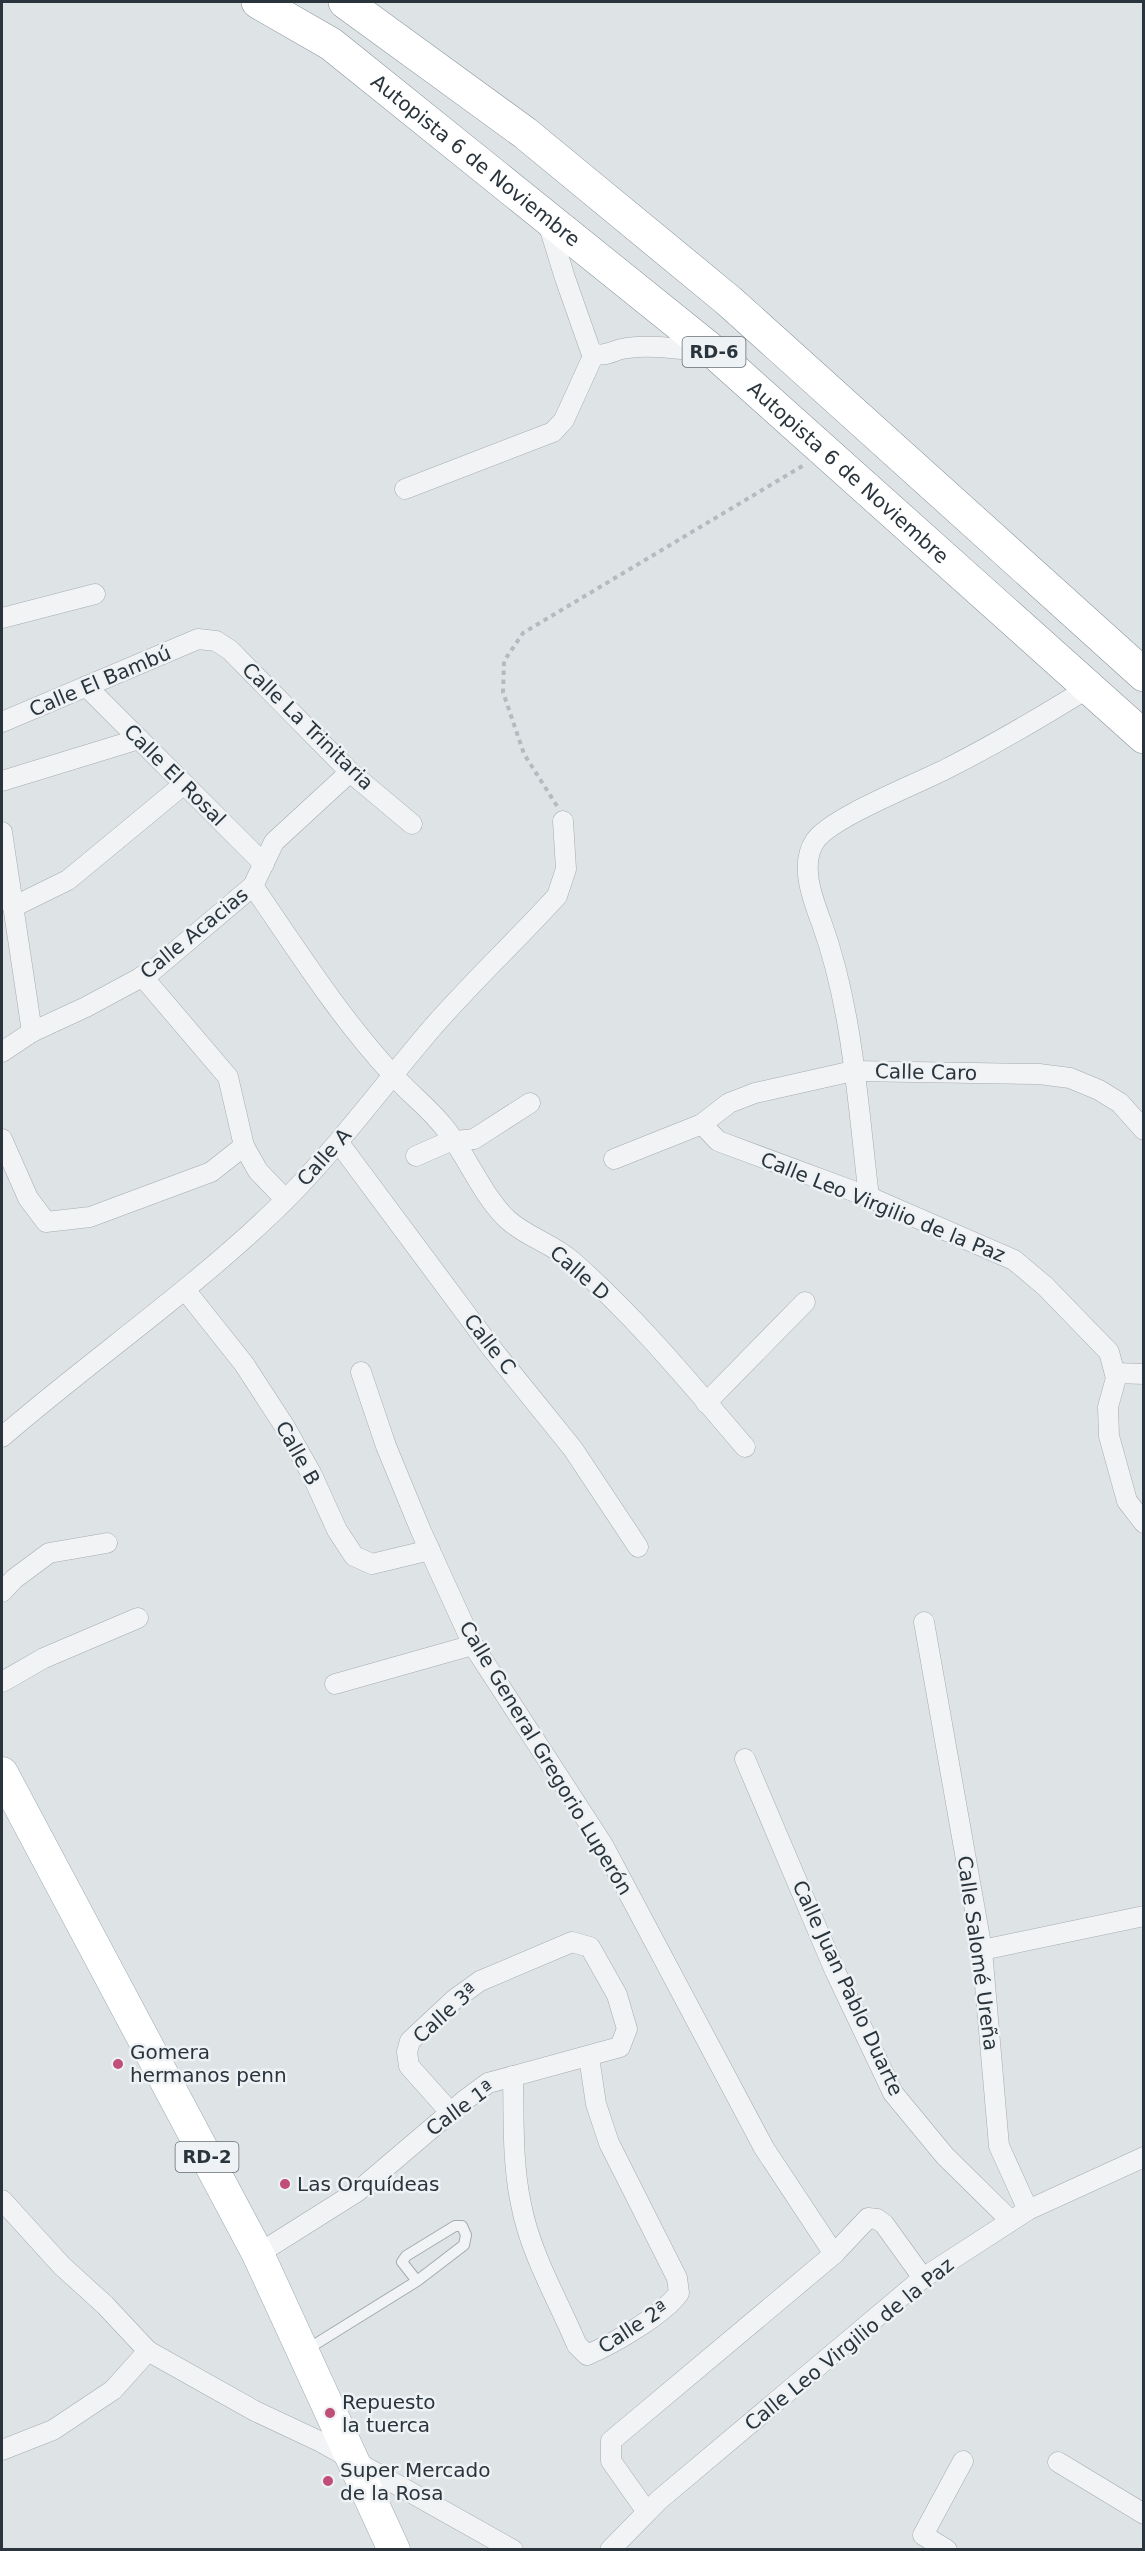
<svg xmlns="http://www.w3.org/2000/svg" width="1145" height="2551" viewBox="0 0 1145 2551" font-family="'DejaVu Sans',sans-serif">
<rect width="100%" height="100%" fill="#dee3e6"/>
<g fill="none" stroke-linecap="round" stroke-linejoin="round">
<g stroke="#a4abb0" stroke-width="12">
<polyline id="lane" points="306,2350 417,2281 464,2245 466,2235 462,2226 455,2226 406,2256 402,2262 417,2281"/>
</g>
<g stroke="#a4abb0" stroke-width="21">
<g id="street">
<path d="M547,220L565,278L591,352C603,359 615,349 627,348C655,344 684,350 712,352"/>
<polyline points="405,489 553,432 564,420 594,354"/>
<polyline points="2,618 95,594"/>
<polyline points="86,686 264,864"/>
<polyline points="2,722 198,639 216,641 230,650 350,772 412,824"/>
<polyline points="2,781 139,739"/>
<polyline points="2,832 32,1032"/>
<path d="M253,886C297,950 340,1018 393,1075C409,1093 429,1108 444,1127C467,1155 482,1196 508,1220C527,1237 553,1244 572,1261C636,1317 690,1383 745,1447"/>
<polyline points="13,907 68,880 184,784"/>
<polyline points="142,976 228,1077 244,1146 258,1171 285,1199"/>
<polyline points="2,1052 32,1032 86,1007 151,972 253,886 274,842 350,772"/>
<polyline points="702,1124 718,1141 869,1197 1014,1260 1045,1286 1109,1352 1116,1378 1108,1407 1109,1436 1127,1501 1144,1523"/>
<polyline points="2,1139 28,1198 46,1222 90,1217 211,1172 244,1146"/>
<polyline points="339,1143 493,1350 573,1449 638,1547"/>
<polyline points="416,1156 448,1142 474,1139 530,1103"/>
<polyline points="614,1159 702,1124 729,1103 755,1093 853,1071 1039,1074 1070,1078 1099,1090 1120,1103 1144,1130"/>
<path d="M869,1197C858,1107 853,1010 822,924C813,900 799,865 815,841C831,817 920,783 950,767C997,743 1043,716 1088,688"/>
<polyline points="186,1291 244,1364 285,1427 312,1475 337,1530 354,1556 372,1564 430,1550"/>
<polyline points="361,1372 386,1446 421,1531 473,1645 603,1845 764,2148 834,2254"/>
<polyline points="1115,1373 1144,1374"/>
<polyline points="706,1403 805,1302"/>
<path d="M2,1437C90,1361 187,1294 271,1214C331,1157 379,1090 432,1028C472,982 516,941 557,896L566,869L563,821"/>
<polyline points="2,1592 14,1579 49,1553 107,1543"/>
<polyline points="924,1622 982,1950 999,2146 1028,2210"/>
<polyline points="2,1682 44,1658 138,1618"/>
<polyline points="335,1684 473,1645"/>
<polyline points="745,1759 835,1971 893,2093 945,2156 1011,2221"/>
<polyline points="982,1950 1144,1916"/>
<path d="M513,2076C514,2118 512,2162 521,2204C530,2253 558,2300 577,2345L587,2355C613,2344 663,2315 679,2293L677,2278L609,2143L596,2104L589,2057"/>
<polyline points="2,2200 62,2266 105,2305 148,2351 255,2411 321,2442 513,2550"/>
<polyline points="258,2254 358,2191 465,2100 488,2083 620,2047 627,2029 617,1995 590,1947 572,1942 480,1981 455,1999 410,2041 407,2052 409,2066 450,2112"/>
<polyline points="2,2450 53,2430 113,2390 148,2351"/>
<polyline points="1058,2462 1144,2514"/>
<polyline points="647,2512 611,2461 611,2441 834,2254 868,2218 877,2219 884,2224 923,2278"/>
<polyline points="610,2550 659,2500 923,2278 1028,2210 1144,2157"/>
<polyline points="947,2550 923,2535 963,2461"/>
</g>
</g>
<g stroke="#9faab1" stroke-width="33">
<polyline id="primary" points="2,1773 258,2254 394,2550"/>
</g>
<g stroke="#87939c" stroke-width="34">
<g id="highway">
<path id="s1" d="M258,2L331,44L715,353L1144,737"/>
<polyline points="345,2 525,133 729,301 1144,675"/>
</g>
</g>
<polyline stroke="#b5babe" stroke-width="4" stroke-dasharray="4.5 4.5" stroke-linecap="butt" points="557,806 524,754 503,692 504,661 523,633 804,465"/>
<use href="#lane" stroke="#f1f3f5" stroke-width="10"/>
<use href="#street" stroke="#f1f3f5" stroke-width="20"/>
<use href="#primary" stroke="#fff" stroke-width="32"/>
<use href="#highway" stroke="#fff" stroke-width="33"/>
</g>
<g fill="#c04e76" stroke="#eef2f4" stroke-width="2">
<circle cx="118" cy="2064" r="6"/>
<circle cx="285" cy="2184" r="6"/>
<circle cx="330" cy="2413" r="6"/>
<circle cx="328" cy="2481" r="6"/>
</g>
<g text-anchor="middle" stroke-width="5" stroke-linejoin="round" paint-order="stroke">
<g fill="#eef2f4" stroke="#646d73" stroke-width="1.5">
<rect x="682.5" y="337" width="63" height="30" rx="4.5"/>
<rect x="175.5" y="2142" width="63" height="30" rx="4.5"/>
</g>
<g font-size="18" font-weight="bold" fill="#29343c">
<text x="714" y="358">RD-6</text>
<text x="207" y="2163">RD-2</text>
</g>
<g font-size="20" fill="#29343c" stroke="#eef2f4">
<text dy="7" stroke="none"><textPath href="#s1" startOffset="270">Autopista 6 de Noviembre</textPath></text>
<text dy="7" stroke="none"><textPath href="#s1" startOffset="756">Autopista 6 de Noviembre</textPath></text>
<text transform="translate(100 681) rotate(-23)" y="7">Calle El Bambú</text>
<text transform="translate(308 726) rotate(44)" y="7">Calle La Trinitaria</text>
<text transform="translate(175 775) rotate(45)" y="7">Calle El Rosal</text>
<text transform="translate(194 933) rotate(-39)" y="7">Calle Acacias</text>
<text transform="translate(926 1072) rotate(1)" y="7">Calle Caro</text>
<text transform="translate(324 1157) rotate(-48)" y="7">Calle A</text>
<text transform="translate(883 1207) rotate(22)" y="7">Calle Leo Virgilio de la Paz</text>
<text transform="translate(580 1273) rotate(41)" y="7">Calle D</text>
<text transform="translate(490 1344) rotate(52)" y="7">Calle C</text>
<text transform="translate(298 1453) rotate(61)" y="7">Calle B</text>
<text transform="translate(546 1758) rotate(59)" y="7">Calle General Gregorio Luperón</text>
<text transform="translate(978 1953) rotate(82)" y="7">Calle Salomé Ureña</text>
<text transform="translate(848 1988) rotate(65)" y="7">Calle Juan Pablo Duarte</text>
<text transform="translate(445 2013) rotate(-42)" y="7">Calle 3ª</text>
<text transform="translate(460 2108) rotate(-36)" y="7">Calle 1ª</text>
<text transform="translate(633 2327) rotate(-33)" y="7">Calle 2ª</text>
<text transform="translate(849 2344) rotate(-39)" y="7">Calle Leo Virgilio de la Paz</text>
</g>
<g font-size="20" fill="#29343c" stroke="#eef2f4" text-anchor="start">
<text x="130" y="2059">Gomera<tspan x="130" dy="23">hermanos penn</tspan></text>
<text x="297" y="2191">Las Orquídeas</text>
<text x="342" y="2409">Repuesto<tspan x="342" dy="23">la tuerca</tspan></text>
<text x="340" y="2477">Super Mercado<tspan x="340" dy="23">de la Rosa</tspan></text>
</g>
</g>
<rect width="1145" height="2551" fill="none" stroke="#29343c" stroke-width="6"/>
</svg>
